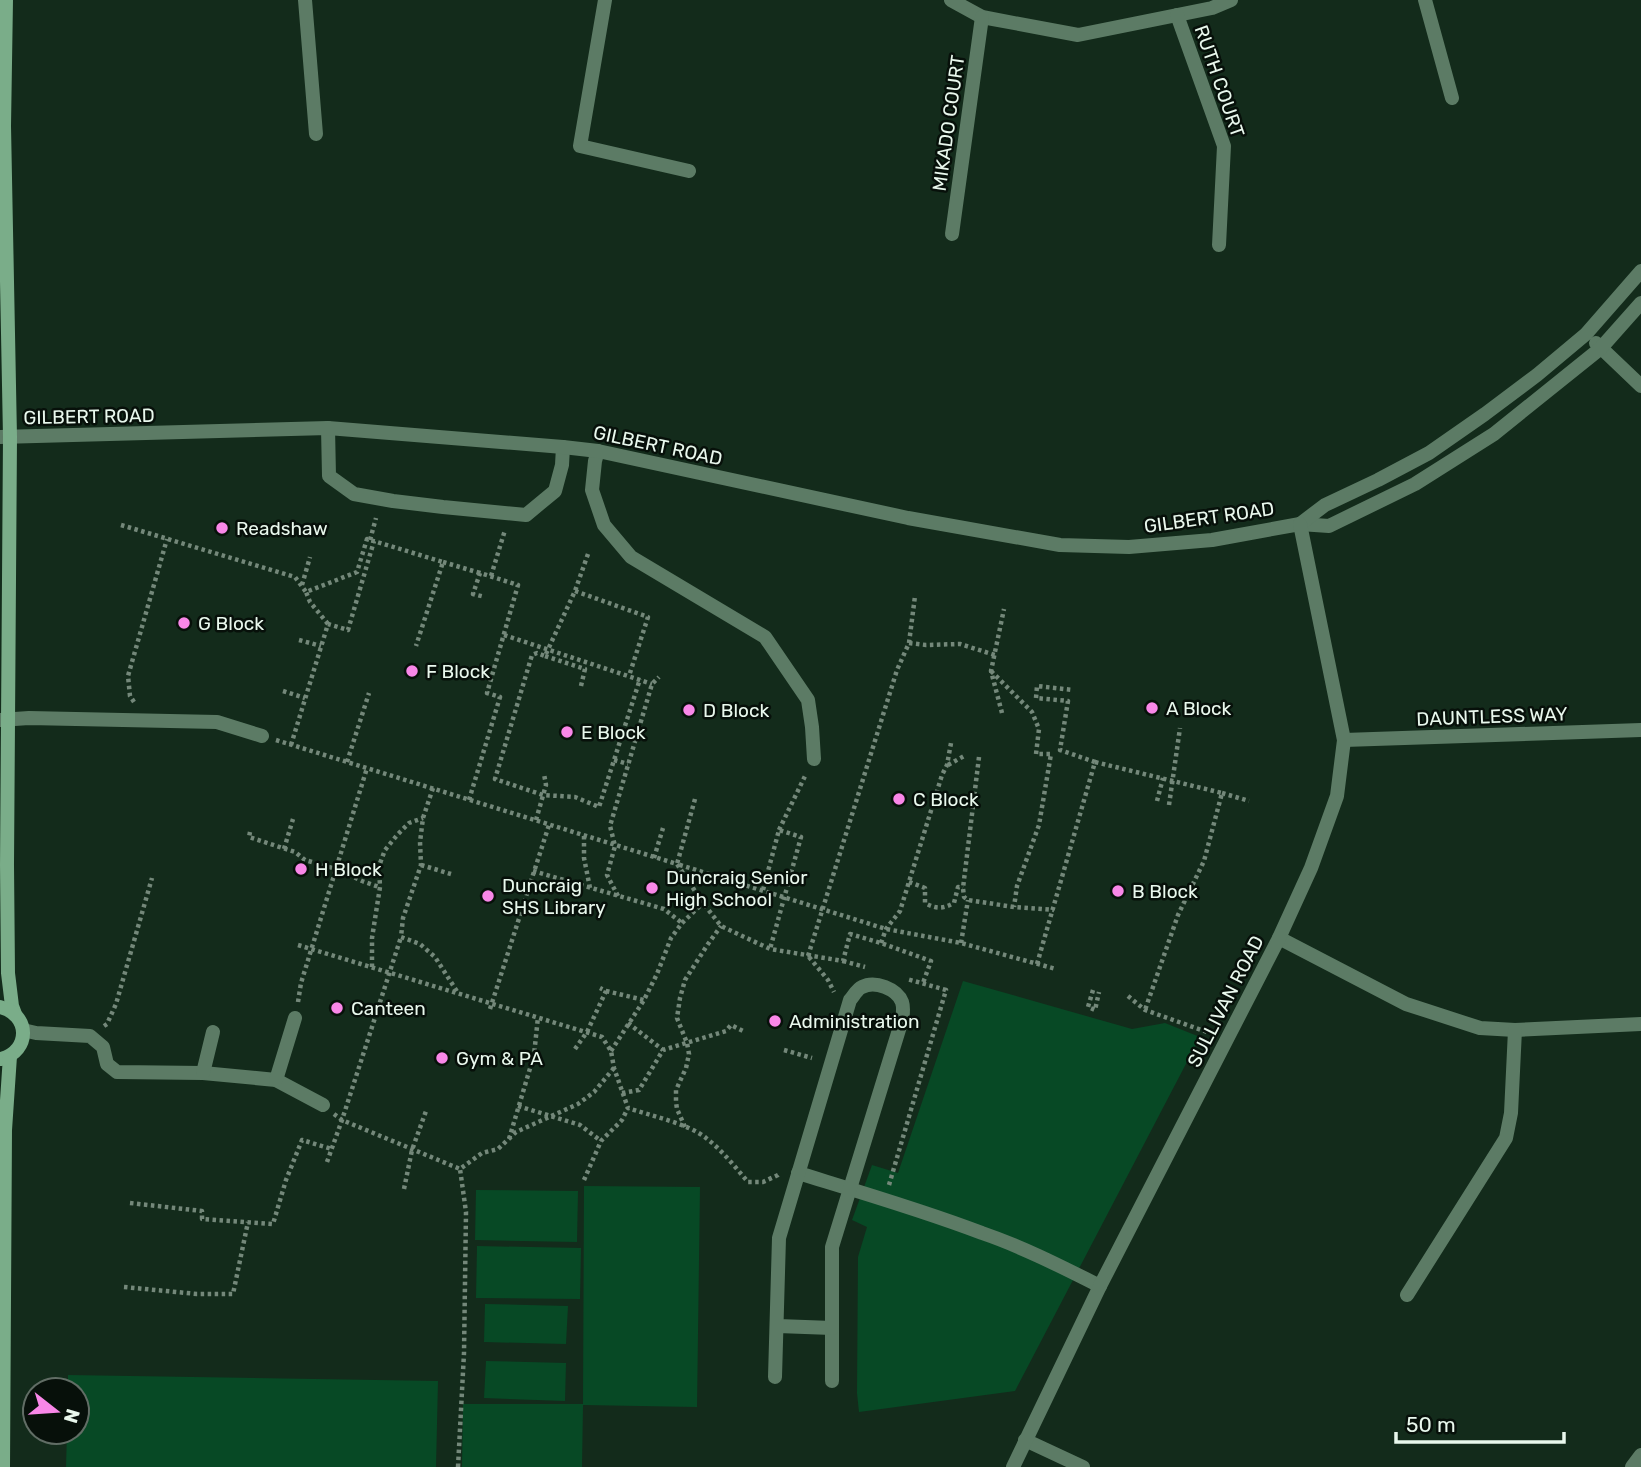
<svg xmlns="http://www.w3.org/2000/svg" width="1641" height="1467" viewBox="0 0 1641 1467" font-family="Rubik,sans-serif">
<rect width="100%" height="100%" fill="#132b1b"/>
<g fill="#074925">
<polygon points="963,981 1132,1029 1165,1023 1200,1037 1015,1391 859,1412 857,1393 858,1257 867,1227 852,1220 872,1165 898,1173"/>
<polygon points="584,1186 700,1187 697,1407 583,1405 582,1467 462,1467 463,1404 583,1404"/>
<polygon points="476,1190 578,1191 577,1242 475,1240"/>
<polygon points="477,1246 581,1248 580,1299 476,1298"/>
<polygon points="485,1304 568,1306 566,1344 484,1342"/>
<polygon points="486,1361 566,1363 565,1401 484,1398"/>
<polygon points="68,1375 438,1381 436,1467 66,1467 67,1432 77,1432 77,1390 68,1390"/>
</g>
<g fill="none" stroke-linecap="round" stroke-linejoin="round">
<g stroke="#74887a" stroke-width="4.5" stroke-dasharray="3.5 3.5" stroke-linecap="butt">
<polyline points="121,525 295,577 306,592"/>
<polyline points="370,540 376,518"/>
<polyline points="588,554 575,591 545,656 537,653 532,655 495,779 543,795 575,797 599,807 640,679"/>
<polyline points="443,562 480,573"/>
<polyline points="491,576 505,530"/>
<polyline points="302,585 310,557"/>
<polyline points="575,591 648,617 629,676"/>
<polyline points="328,624 310,602 306,592 357,572 367,539 443,562 416,646"/>
<polyline points="504,635 652,684"/>
<polyline points="299,640 321,646"/>
<polyline points="909,643 926,645 960,644 995,655"/>
<polyline points="545,656 585,669 581,686"/>
<polyline points="991,671 1032,712 1039,729 1036,754 1051,754 1039,825 1017,886 1014,907"/>
<polyline points="283,691 305,698"/>
<polyline points="134,702 130,696 128,676 167,539"/>
<polyline points="1002,713 991,671 1004,609"/>
<polyline points="276,740 677,864 703,903 721,926 770,949 843,961 850,934 881,943 931,961 923,983"/>
<polyline points="291,745 328,624 348,630 374,541"/>
<polyline points="979,757 963,888 964,897 968,900 1014,907 1054,910"/>
<polyline points="614,760 628,764"/>
<polyline points="347,762 369,693"/>
<polyline points="1095,762 1222,793 1204,861 1178,915 1145,1010"/>
<polyline points="948,765 964,756"/>
<polyline points="433,788 423,818 420,842 421,865 403,918 401,937 420,944 435,957 458,993"/>
<polyline points="1222,793 1249,801"/>
<polyline points="695,799 677,864 886,929 961,943 1056,969"/>
<polyline points="469,800 500,697 487,693 518,585 480,573 473,594 485,597"/>
<polyline points="1157,801 1163,778"/>
<polyline points="536,820 546,785 544,774"/>
<polyline points="779,830 806,774"/>
<polyline points="250,832 249,837 295,852 305,860 336,869 362,881 379,887"/>
<polyline points="584,836 584,858 590,888"/>
<polyline points="284,849 293,819"/>
<polyline points="654,858 663,828"/>
<polyline points="421,865 451,874"/>
<polyline points="533,871 664,909 682,923"/>
<path d="M909,882L925,888V903C936,909 943,909 954,903L958,887L963,888"/>
<polyline points="763,890 779,830 801,837 770,949"/>
<polyline points="618,896 607,875 615,846 610,826 652,684 659,677"/>
<polyline points="881,943 886,929 900,911 942,775 947,765 951,743"/>
<polyline points="961,943 968,900"/>
<path d="M298,945L602,1037L611,1051L614,1068L628,1108C651,1116 687,1123 706,1138C722,1150 735,1167 748,1182H763L778,1175L779,1174"/>
<polyline points="808,956 897,670 909,643 915,596"/>
<polyline points="809,957 828,980 834,992"/>
<polyline points="843,961 865,967"/>
<polyline points="1037,964 1095,762 1060,750 1068,701 1036,698 1037,686 1073,690"/>
<polyline points="372,967 372,938 380,887 379,866 385,850 398,834 409,823 423,818"/>
<polyline points="1093,990 1088,1007 1095,1010 1099,992"/>
<polyline points="606,991 644,1000"/>
<polyline points="1128,996 1145,1010 1210,1033"/>
<polyline points="298,1002 301,983 367,768"/>
<polyline points="490,1009 549,825"/>
<polyline points="628,1023 663,1050"/>
<polyline points="104,1026 107,1024 116,1004 152,878"/>
<polyline points="575,1049 587,1032 606,991 600,988"/>
<polyline points="784,1050 812,1058"/>
<polyline points="611,1051 644,1000 657,974 671,938 682,923 703,903"/>
<polyline points="622,1093 639,1090 663,1050 726,1031 731,1025 743,1031"/>
<polyline points="518,1106 580,1125 601,1141"/>
<polyline points="334,1114 342,1120 460,1169 482,1153 498,1149 516,1132 578,1104 594,1092 614,1068"/>
<polyline points="685,1127 677,1109 676,1102 676,1090 686,1068 689,1054 687,1043 677,1018 680,998 685,980 708,944 721,926"/>
<polyline points="509,1139 534,1055 538,1017"/>
<polyline points="327,1162 342,1120 401,937"/>
<polyline points="584,1180 601,1141 622,1120 628,1108"/>
<polyline points="889,1185 946,990 907,979"/>
<polyline points="404,1189 412,1150 426,1111"/>
<polyline points="130,1203 202,1211 202,1219 273,1224 286,1180 302,1140 332,1149"/>
<polyline points="124,1287 197,1294 233,1294 248,1222"/>
<polyline points="458,1467 464,1353 466,1212 460,1169"/>
</g>
<g stroke="#5c7b65" stroke-width="14">
<polyline points="328,428 329,476 354,494 393,501 443,507 526,515 555,491 562,465 563,447"/>
<polyline points="598,451 595,461 592,490 604,525 631,557 765,637 808,700 812,727 814,759"/>
<polyline points="0,720 29,718 217,722 262,736"/>
<polyline points="23,1030 36,1033 90,1036 103,1047 107,1064 117,1072 203,1073 276,1080 323,1105"/>
<polyline points="203,1073 213,1032"/>
<polyline points="276,1080 295,1018"/>
<path d="M798,1173C860,1192 922,1210 982,1233C1023,1247 1062,1267 1100,1286"/>
<polyline points="832,1328 832,1381"/>
<path d="M775,1377L779,1238L850,1000C853,997 857,989 862,987C875,980 897,989 902,1002C904,1008 903,1014 902,1020L832,1247V1328L778,1326"/>
</g>
<g stroke="#5c7b65" stroke-width="14">
<polyline points="305,0 316,134"/>
<polyline points="605,0 580,146 689,171"/>
<polyline points="951,0 982,17 1078,35 1212,8 1231,0"/>
<polyline points="1425,0 1452,98"/>
<polyline points="1177,15 1224,146 1219,245"/>
<polyline points="952,234 982,17"/>
<polyline points="1596,343 1641,386"/>
<polyline points="0,437 328,428 563,447 598,451 908,518 1060,545 1129,547 1212,540 1300,524 1329,526 1415,484 1494,434 1601,348 1641,303"/>
<polyline points="1300,524 1325,505 1378,480 1429,453 1485,414 1537,375 1586,334 1641,271"/>
<polyline points="1344,740 1641,730"/>
<polyline points="1279,938 1406,1004 1480,1028 1515,1030 1641,1024"/>
<polyline points="1407,1295 1506,1138 1511,1113 1515,1030"/>
<polyline points="1025,1440 1083,1467"/>
<polyline points="1013,1467 1100,1286 1279,938 1311,868 1337,796 1344,740 1300,524"/>
<polyline points="1632,1467 1641,1455"/>
</g>
<g stroke="#7aad89" stroke-width="14">
<polyline points="6,0 4,126 10,437 7,865 8,973 12,1006 15,1014"/>
<path d="M0,1007C30,1014 31,1051 1,1059"/>
<polyline points="3,1467 5,1130 10,1056"/>
</g>
<polyline stroke="#74887a" stroke-width="4.5" stroke-dasharray="3.5 3.5" stroke-linecap="butt" points="1169,805 1180,728"/>
</g>
<g fill="#f987e8" stroke="#07100a" stroke-width="2.5">
<circle cx="222" cy="528" r="7"/>
<circle cx="184" cy="623" r="7"/>
<circle cx="412" cy="671" r="7"/>
<circle cx="1152" cy="708" r="7"/>
<circle cx="689" cy="710" r="7"/>
<circle cx="567" cy="732" r="7"/>
<circle cx="899" cy="799" r="7"/>
<circle cx="301" cy="869" r="7"/>
<circle cx="652" cy="888" r="7"/>
<circle cx="1118" cy="891" r="7"/>
<circle cx="488" cy="896" r="7"/>
<circle cx="337" cy="1008" r="7"/>
<circle cx="775" cy="1021" r="7"/>
<circle cx="442" cy="1058" r="7"/>
</g>
<g text-anchor="middle" stroke-width="5" stroke-linejoin="round" paint-order="stroke">
<g font-size="19" fill="#e9f8ed" stroke="#07100a">
<text transform="translate(1220 81) rotate(71)" y="7">RUTH COURT</text>
<text transform="translate(948 123) rotate(-82)" y="7">MIKADO COURT</text>
<text transform="translate(89 416) rotate(-1)" y="7">GILBERT ROAD</text>
<text transform="translate(658 445) rotate(12)" y="7">GILBERT ROAD</text>
<text transform="translate(1209 517) rotate(-8)" y="7">GILBERT ROAD</text>
<text transform="translate(1492 716) rotate(-2)" y="7">DAUNTLESS WAY</text>
<text transform="translate(1225 1001) rotate(-63)" y="7">SULLIVAN ROAD</text>
</g>
<g font-size="19" fill="#e9f8ed" stroke="#07100a" text-anchor="start">
<text x="236" y="535">Readshaw</text>
<text x="198" y="630">G Block</text>
<text x="426" y="678">F Block</text>
<text x="1166" y="715">A Block</text>
<text x="703" y="717">D Block</text>
<text x="581" y="739">E Block</text>
<text x="913" y="806">C Block</text>
<text x="315" y="876">H Block</text>
<text x="666" y="884">Duncraig Senior<tspan x="666" dy="22">High School</tspan></text>
<text x="502" y="892">Duncraig<tspan x="502" dy="22">SHS Library</tspan></text>
<text x="1132" y="898">B Block</text>
<text x="351" y="1015">Canteen</text>
<text x="789" y="1028">Administration</text>
<text x="456" y="1065">Gym &amp; PA</text>
</g>
</g>
<g transform="translate(56 1411) rotate(107)"><circle r="33" fill="#07100a" stroke="#616d65" stroke-width="2"/>
<path d="M0-5L12 26L0 18L-12 26Z" fill="#f987e8"/>
<text y="-10" font-size="19" font-weight="bold" text-anchor="middle" fill="#e9f8ed">N</text>
</g>
<path d="M1396 1432v10h168v-10" fill="none" stroke="#e9f8ed" stroke-width="3.5"/>
<text x="1406" y="1432" font-size="21" fill="#e9f8ed" stroke="#07100a" stroke-width="5" paint-order="stroke">50 m</text>
</svg>
